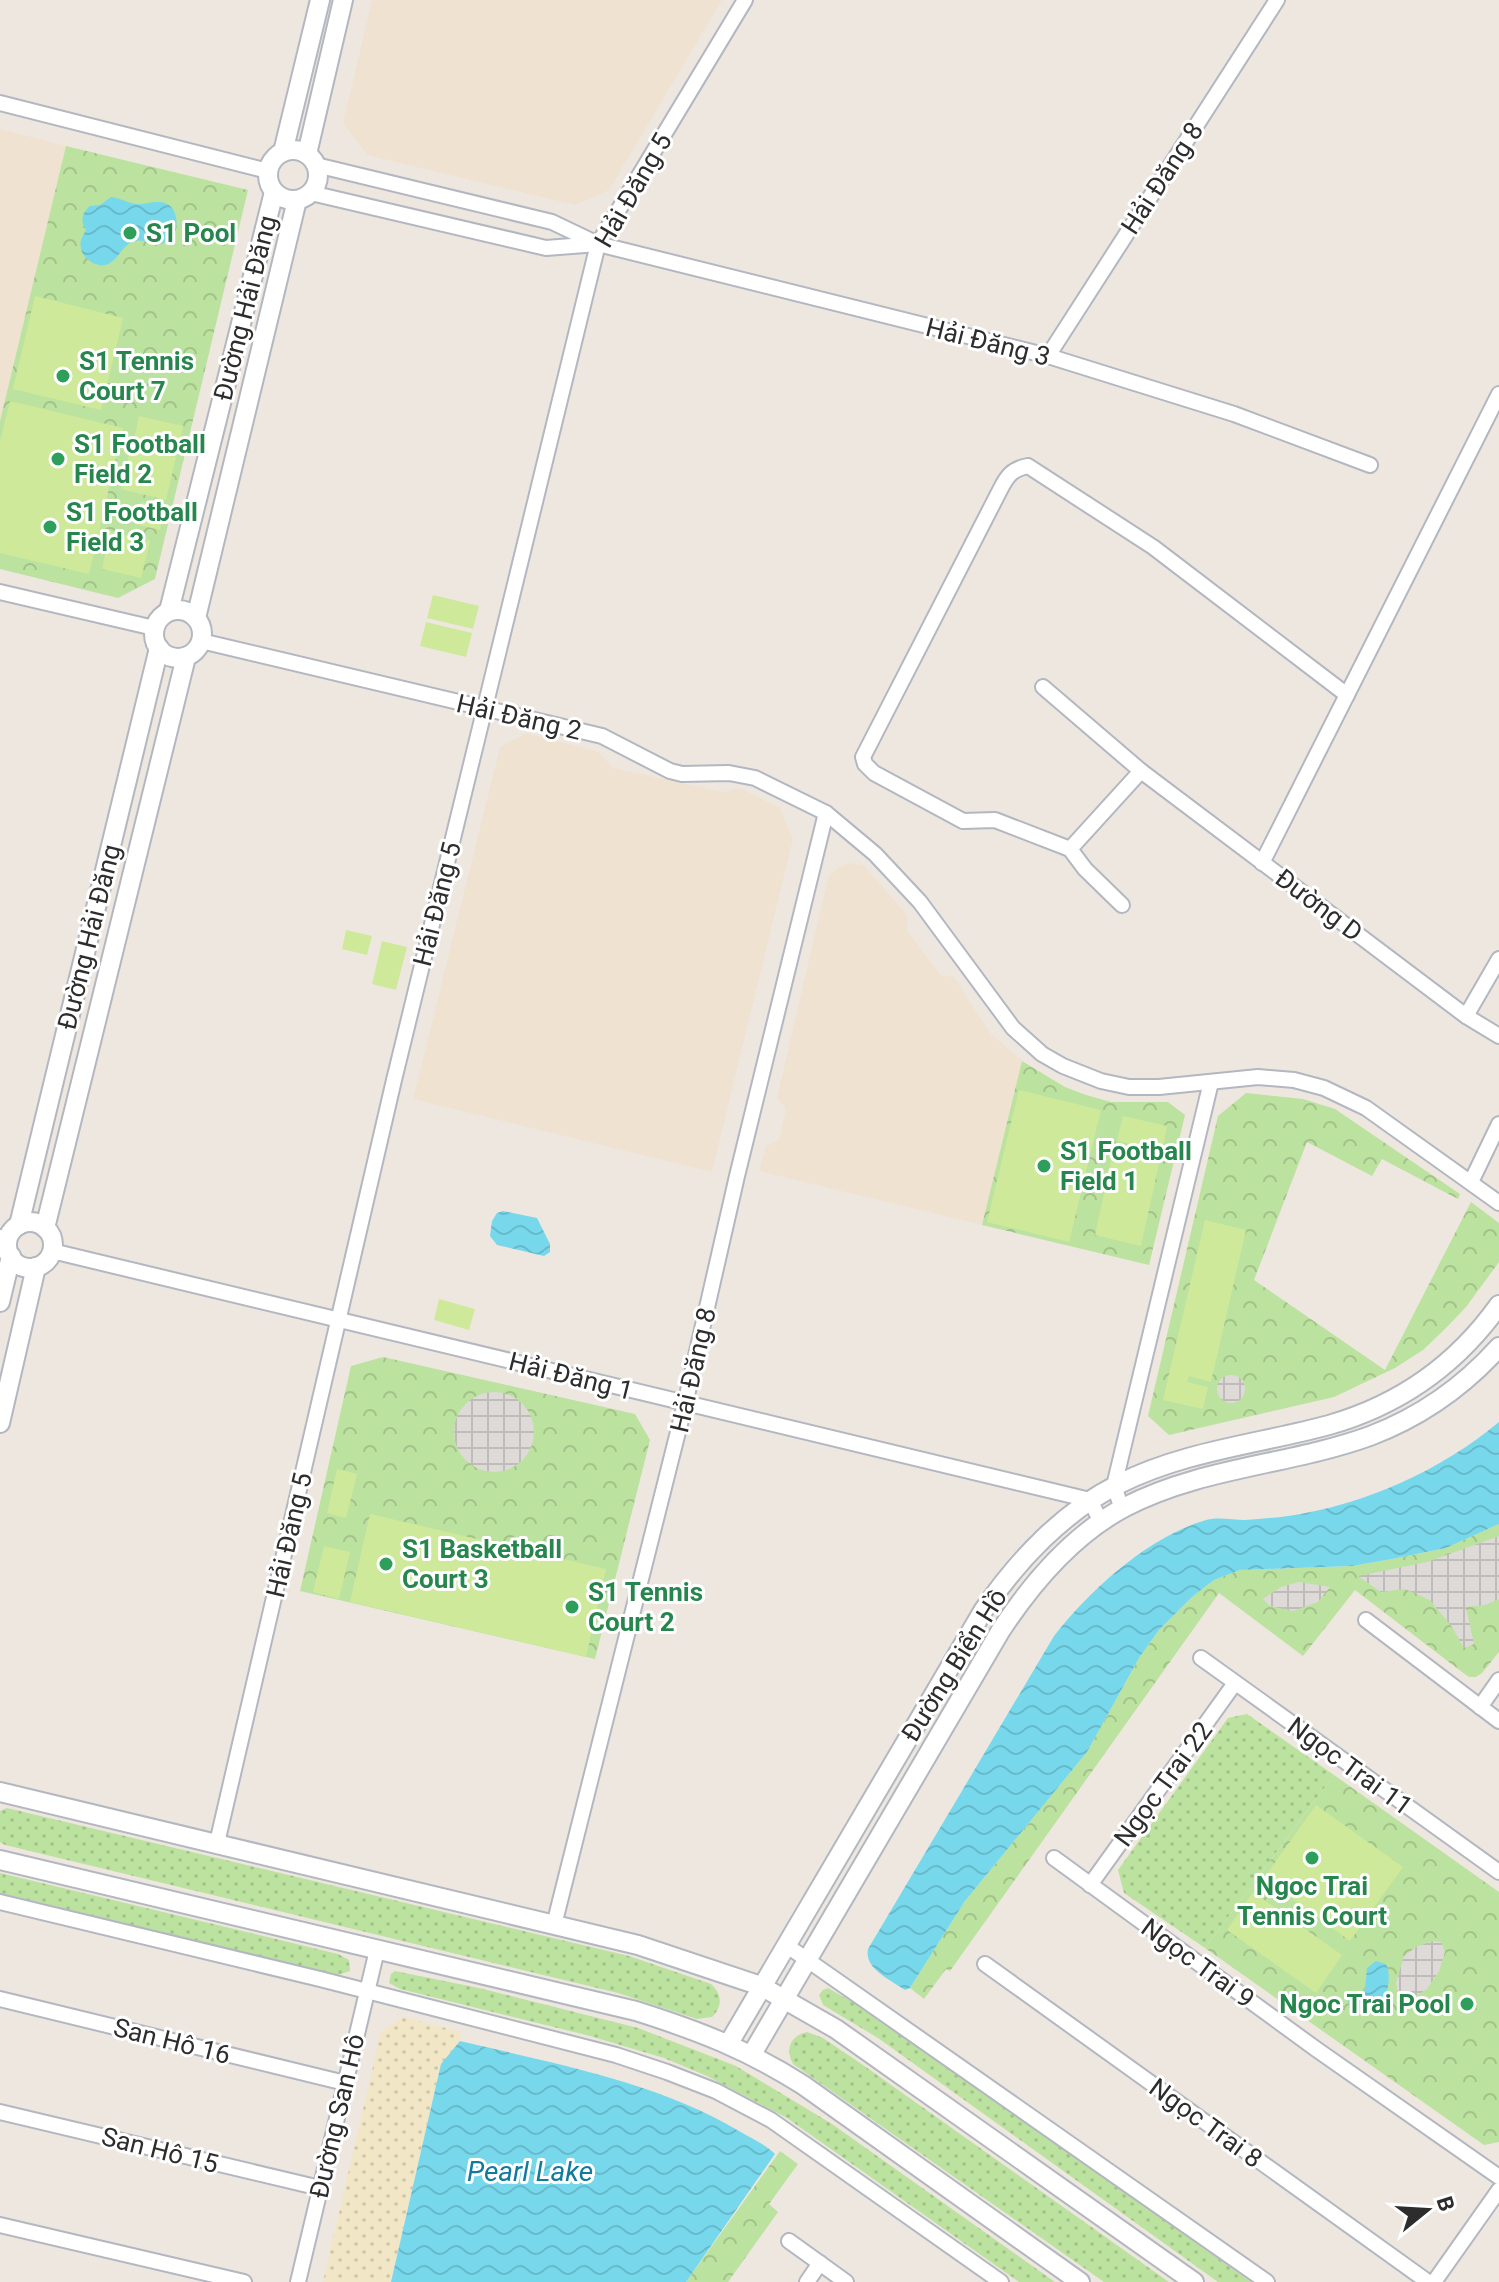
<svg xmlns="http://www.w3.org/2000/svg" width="1499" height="2282" viewBox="0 0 1499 2282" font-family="Roboto,sans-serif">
<defs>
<pattern id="grass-dots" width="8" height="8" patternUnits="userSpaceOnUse" patternTransform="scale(2)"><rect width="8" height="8" fill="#bce29f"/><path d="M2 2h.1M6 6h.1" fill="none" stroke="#a2c289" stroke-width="1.8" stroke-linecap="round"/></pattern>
<pattern id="sand-dots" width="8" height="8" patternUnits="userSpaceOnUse" patternTransform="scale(2)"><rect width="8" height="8" fill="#f1e6c5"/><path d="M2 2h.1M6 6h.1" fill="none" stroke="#cfc6aa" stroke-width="1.8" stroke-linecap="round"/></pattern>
<pattern id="park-crowns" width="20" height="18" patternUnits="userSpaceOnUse" patternTransform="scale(2)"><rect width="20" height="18" fill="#bce29f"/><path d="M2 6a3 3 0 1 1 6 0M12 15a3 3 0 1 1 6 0" fill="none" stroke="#a2c289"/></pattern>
<pattern id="plaza-grid" width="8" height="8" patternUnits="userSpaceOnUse" patternTransform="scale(2)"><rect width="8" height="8" fill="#dedad7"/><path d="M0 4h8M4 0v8" fill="none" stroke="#bfbbb9"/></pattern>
<pattern id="water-waves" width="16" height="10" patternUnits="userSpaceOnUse" patternTransform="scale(2)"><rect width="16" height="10" fill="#77d8ec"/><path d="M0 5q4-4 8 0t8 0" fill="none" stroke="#67bacb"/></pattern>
</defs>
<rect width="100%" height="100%" fill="#eee7e0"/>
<g fill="#efe2d1">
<polygon points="372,0 722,0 609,190 575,205 367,155 343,123"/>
<polygon points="0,129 66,146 0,421"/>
<polygon points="526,733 599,752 613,768 723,792 740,788 780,808 793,839 712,1172 413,1099 500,747"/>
<polygon points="849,863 863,865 908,916 907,930 940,975 954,977 990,1033 1022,1061 982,1225 759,1171 766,1146 779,1140 786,1108 777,1098 828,878 837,868"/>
</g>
<g fill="url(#grass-dots)">
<polygon points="1247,1714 1334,1775 1205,1948 1124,1893 1118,1870 1228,1718"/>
<path d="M7,1808L629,1956L711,1984C722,1994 723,2006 712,2017L697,2019L618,1993L5,1845L0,1842V1811Z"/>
<polygon points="0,1873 338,1954 349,1960 350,1971 338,1975 0,1893"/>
<polygon points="395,1971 479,1988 638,2028 736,2066 832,2124 1055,2282 1019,2282 787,2118 707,2076 664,2058 590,2036 400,1989 389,1983 391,1974"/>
<polygon points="828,1988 882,2019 1251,2282 1218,2282 878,2038 823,2005 819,1995 823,1990"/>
<path d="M807,2032L823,2038L863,2065L1169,2282H1104L793,2064C785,2049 790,2036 807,2032Z"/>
</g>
<polygon fill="url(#sand-dots)" points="403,2017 461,2032 458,2046 441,2064 391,2282 323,2282 381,2032"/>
<g fill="url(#park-crowns)">
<polygon points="66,146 248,190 155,579 118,598 0,569 0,421"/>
<polygon points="1022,1061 1065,1087 1086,1095 1111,1102 1168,1102 1185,1115 1149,1265 982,1225"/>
<polygon points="1246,1093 1303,1099 1335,1109 1460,1194 1458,1199 1382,1159 1372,1176 1307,1142 1254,1280 1385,1370 1471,1202 1499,1223 1499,1262 1466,1307 1445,1329 1423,1350 1395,1368 1334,1397 1169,1435 1148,1416 1218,1116"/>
<polygon points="383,1357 635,1414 650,1440 595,1659 300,1591 351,1366"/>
<polygon points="1499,1524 1499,1652 1482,1673 1476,1677 1469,1677 1458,1669 1355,1590 1303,1656 1219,1593 950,1971 946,1969 924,1999 910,1988 965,1901 1087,1752 1139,1658 1159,1630 1192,1597 1214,1580 1240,1570 1352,1566 1392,1559 1446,1548"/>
<polygon points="1334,1775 1499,1892 1499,2142 1484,2145 1205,1948"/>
<polygon points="780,2151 798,2164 769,2204 778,2212 728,2282 686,2282"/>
</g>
<g fill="#cfe99b">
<polygon points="35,296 123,318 101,410 13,389"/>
<polygon points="10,401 123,428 89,574 0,553 0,442"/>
<polygon points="139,416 183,426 178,451 134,441"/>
<polygon points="131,446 176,457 166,500 121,489"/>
<polygon points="141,502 165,507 160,530 135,524"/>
<polygon points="110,532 150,541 141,578 102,569"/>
<polygon points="433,595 479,606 473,629 427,618"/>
<polygon points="426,622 472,633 466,657 420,646"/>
<polygon points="346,930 372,936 367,955 342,949"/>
<polygon points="382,941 407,947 396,990 372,984"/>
<polygon points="1019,1090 1101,1110 1069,1242 987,1222"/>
<polygon points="1123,1116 1167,1126 1162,1152 1117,1141"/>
<polygon points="1114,1148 1160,1159 1141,1246 1095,1235"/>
<polygon points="1205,1220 1246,1230 1211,1382 1189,1376 1187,1382 1208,1387 1203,1409 1163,1400"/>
<polygon points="439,1299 475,1309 469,1330 434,1320"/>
<polygon points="337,1469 357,1474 346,1518 327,1513"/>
<polygon points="370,1514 606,1569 586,1657 350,1602"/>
<polygon points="324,1546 350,1552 339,1599 313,1592"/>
<polygon points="1316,1805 1403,1867 1350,1941 1264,1878"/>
<polygon points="1253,1892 1342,1955 1316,1993 1227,1930"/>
</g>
<g fill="url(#plaza-grid)">
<circle cx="1231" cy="1389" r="14"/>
<circle cx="494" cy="1432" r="40"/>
<polygon points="1499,1536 1499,1599 1485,1605 1466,1607 1474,1644 1464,1648 1452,1627 1430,1600 1405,1589 1381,1592 1358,1576 1427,1562"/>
<polygon points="1299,1582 1330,1587 1318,1602 1293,1611 1270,1606 1263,1599 1281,1587"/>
<polygon points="1433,1941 1441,1942 1445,1952 1439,1971 1427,1989 1417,1995 1399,2000 1396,1983 1404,1956 1416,1947"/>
</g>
<g fill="url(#water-waves)">
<path d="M111,197C121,198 127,203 137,204C143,205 150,202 157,202C176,201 180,221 174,236L162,244C153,245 145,239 136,241C119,243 116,274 93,263C87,260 82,255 81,248C79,241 83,236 86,230C80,220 82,213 90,206L100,205Z"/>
<polygon points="503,1211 537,1218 550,1244 550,1252 544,1256 497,1245 490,1236 492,1221 497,1213"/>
<path d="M1499,1422V1524L1446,1548L1392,1559L1352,1566L1240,1570L1214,1580L1192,1597L1159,1630L1139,1658L1087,1752L965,1901L910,1988L905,1990C891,1980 864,1969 868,1949L1054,1636C1089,1591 1147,1538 1203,1521C1216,1516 1232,1520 1245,1520C1259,1519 1274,1518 1288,1516C1364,1505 1440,1471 1499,1422Z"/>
<path d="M1376,1961L1386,1964C1391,1973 1389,1994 1382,2000L1368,2001L1354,2011L1350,2009L1348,2001L1365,1989L1367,1968Z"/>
<path d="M460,2041C552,2063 658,2082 739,2131C751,2138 765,2144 775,2154L686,2282H391L441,2064Z"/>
</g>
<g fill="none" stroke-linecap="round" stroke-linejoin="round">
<g stroke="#b3b7c0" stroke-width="18">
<g id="street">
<polyline points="0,103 268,171"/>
<polyline points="316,165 552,222 598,244 1048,356 1234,414 1370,465"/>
<polyline points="311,193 546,248 598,244"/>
<polyline points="1048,356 1277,0"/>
<polyline points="0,592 154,628"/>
<polyline points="201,641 602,736 670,771 682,774 729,773 755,778 826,813 875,854 920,902 1013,1028 1042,1054 1063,1066 1101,1081 1129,1087 1159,1087 1258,1077 1294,1080 1324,1088 1366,1108 1499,1203"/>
<polyline points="1043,687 1141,771 1466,1016 1499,1036"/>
<polyline points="1070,849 1141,771"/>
<polyline points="1262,863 1499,394"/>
<path d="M1122,905L1085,869L1070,849L995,820L963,821L874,773L865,764L863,757L1000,490C1007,476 1012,469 1028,466L1153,547L1347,695"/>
<polyline points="1466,1016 1499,959"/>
<polyline points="1471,1182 1499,1124"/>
<polyline points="0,1237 8,1239"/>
<polyline points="52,1251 1090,1500 1101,1522"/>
<polyline points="1122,1509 1114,1486 1211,1082"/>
<polyline points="1366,1620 1499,1721"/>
<polyline points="1201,1658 1499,1872"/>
<polyline points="1480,1707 1499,1680"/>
<polyline points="217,1843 394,1080 598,244 745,0"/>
<polyline points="1054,1858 1316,2049 1499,2177"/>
<polyline points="1090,1885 1235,1683"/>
<polyline points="0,1902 320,1979 616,2055 667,2072 716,2091 771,2120 1001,2282"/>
<polyline points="554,1925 685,1404 737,1176 826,813"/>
<polyline points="786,1945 1267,2282"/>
<polyline points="985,1964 1428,2282"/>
<polyline points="0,1999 345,2083"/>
<polyline points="0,2112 320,2188"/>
<polyline points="0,2225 244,2282"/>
<polyline points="789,2241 846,2282"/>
<polyline points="298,2282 377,1950"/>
<polyline points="807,2282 820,2263"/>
<polyline points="1434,2282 1499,2190"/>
</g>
</g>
<g stroke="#b3b7c0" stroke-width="22">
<g id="secondary">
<circle cx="293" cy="175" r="25"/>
<polyline points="283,152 320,0"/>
<polyline points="307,154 343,0"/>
<circle cx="178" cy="634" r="24"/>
<polyline points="169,611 274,192"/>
<polyline points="196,618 297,200"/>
<circle cx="30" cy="1245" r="23"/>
<polyline points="19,1225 159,648"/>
<polyline points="45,1228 186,657"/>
<polyline points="0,1302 11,1256"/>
<polyline points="0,1423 36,1267"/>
<polyline points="0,1792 638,1945 761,1986 836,2029 1194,2282"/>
<path d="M0,1860L636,2011C699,2031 746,2049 803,2085L1080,2282"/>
<path d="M729,2043L983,1611C1017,1561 1064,1511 1119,1484C1184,1451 1259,1444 1329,1425C1399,1405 1457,1364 1499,1305"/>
<path d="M752,2054L1001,1630C1032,1583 1074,1534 1125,1507C1202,1467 1290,1465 1370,1436C1420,1417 1464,1386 1499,1347"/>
</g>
</g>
<use href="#street" stroke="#fff" stroke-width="14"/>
<use href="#secondary" stroke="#fff" stroke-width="18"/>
</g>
<g fill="#2e9e5b" stroke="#fff" stroke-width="3">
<circle cx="130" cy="233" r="8"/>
<circle cx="63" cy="376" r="8"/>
<circle cx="58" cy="459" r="8"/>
<circle cx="50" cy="527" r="8"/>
<circle cx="1044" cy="1166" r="8"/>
<circle cx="386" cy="1564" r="8"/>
<circle cx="572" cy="1607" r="8"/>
<circle cx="1312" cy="1858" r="8"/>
<circle cx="1467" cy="2004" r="8"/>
</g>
<g text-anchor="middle" stroke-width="6" stroke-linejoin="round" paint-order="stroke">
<g font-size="26" fill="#2d2d2d" stroke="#fff">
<text transform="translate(1162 178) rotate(-57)" y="9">Hải Đăng 8</text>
<text transform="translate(633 190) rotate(-60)" y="9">Hải Đăng 5</text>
<text transform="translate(245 308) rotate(-76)" y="9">Đường Hải Đăng</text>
<text transform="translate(988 342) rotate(14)" y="9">Hải Đăng 3</text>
<text transform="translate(519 717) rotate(13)" y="9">Hải Đăng 2</text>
<text transform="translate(437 904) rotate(-76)" y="9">Hải Đăng 5</text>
<text transform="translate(1319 905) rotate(37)" y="9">Đường D</text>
<text transform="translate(89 937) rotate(-76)" y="9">Đường Hải Đăng</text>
<text transform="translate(693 1370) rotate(-77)" y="9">Hải Đăng 8</text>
<text transform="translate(571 1376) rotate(14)" y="9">Hải Đăng 1</text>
<text transform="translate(289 1535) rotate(-77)" y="9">Hải Đăng 5</text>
<text transform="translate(954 1665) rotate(-58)" y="9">Đường Biển Hồ</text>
<text transform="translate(1350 1766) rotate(36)" y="9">Ngọc Trai 11</text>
<text transform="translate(1163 1784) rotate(-54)" y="9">Ngọc Trai 22</text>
<text transform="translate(1198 1963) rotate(36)" y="9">Ngọc Trai 9</text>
<text transform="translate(172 2041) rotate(14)" y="9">San Hô 16</text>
<text transform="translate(337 2116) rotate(-77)" y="9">Đường San Hô</text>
<text transform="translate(1206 2123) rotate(36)" y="9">Ngọc Trai 8</text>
<text transform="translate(160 2150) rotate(14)" y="9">San Hô 15</text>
</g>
<g font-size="26" font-weight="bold" fill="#27864d" stroke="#fff" text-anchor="start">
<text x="146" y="242">S1 Pool</text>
<text x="79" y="370">S1 Tennis<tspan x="79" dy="30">Court 7</tspan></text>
<text x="74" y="453">S1 Football<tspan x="74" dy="30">Field 2</tspan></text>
<text x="66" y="521">S1 Football<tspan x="66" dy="30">Field 3</tspan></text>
<text x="1060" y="1160">S1 Football<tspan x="1060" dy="30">Field 1</tspan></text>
<text x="402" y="1558">S1 Basketball<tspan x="402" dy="30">Court 3</tspan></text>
<text x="588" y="1601">S1 Tennis<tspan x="588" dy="30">Court 2</tspan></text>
<text x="1312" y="1895" text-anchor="middle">Ngoc Trai<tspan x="1312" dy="30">Tennis Court</tspan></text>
<text x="1451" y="2013" text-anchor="end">Ngoc Trai Pool</text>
</g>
<g font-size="28" font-style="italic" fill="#117a9d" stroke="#fff">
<text x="530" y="2181">Pearl Lake</text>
</g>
</g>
<g transform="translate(1427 2210) rotate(72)" stroke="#ffffff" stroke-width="6" paint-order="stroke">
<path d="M0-6L14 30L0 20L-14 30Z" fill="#2d2d2d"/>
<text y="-12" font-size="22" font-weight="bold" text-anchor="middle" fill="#2d2d2d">B</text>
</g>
</svg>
